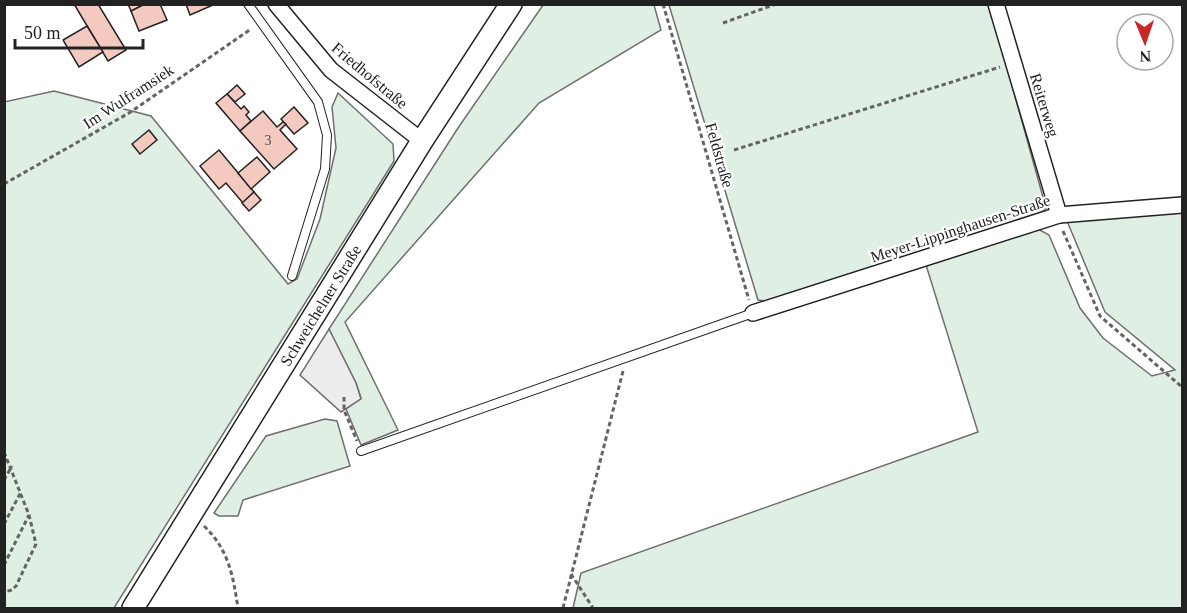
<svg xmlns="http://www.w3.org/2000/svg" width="1187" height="613" viewBox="0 0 1187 613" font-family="Georgia,serif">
<rect width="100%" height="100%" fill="#fff"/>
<g fill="#e0efe3" stroke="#6f6f6f" stroke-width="1.5">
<polygon points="543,5 654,5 661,30 539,103 345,322 398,430 361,445 346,409 361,398 356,383 329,329 458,128"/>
<polygon points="669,5 988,5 1005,60 1046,208 1040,214 766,301 758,300"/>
<polygon points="54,91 151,116 288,284 297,279 320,219 336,148 332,107 338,93 393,144 394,161 114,608 5,608 4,102"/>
<polygon points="1182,211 1182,608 573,608 581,573 978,432 926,265 1038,229 1049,235 1080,308 1103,338 1152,376 1175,370 1105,312 1067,221"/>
<polygon points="325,419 337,421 350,466 243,500 238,516 219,516 214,513 266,436"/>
</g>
<polygon fill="#ededed" stroke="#6f6f6f" stroke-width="1.5" points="329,329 356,383 361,399 341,412 300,375"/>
<g fill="#f3c9c0" stroke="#222" stroke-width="1.5">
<polygon points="74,4 98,4 126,50 108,61"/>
<polygon points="128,4 145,4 131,11"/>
<polygon points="145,4 160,4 167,20 139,31 131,11"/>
<polygon points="186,4 212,4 213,5 190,15"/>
<polygon points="87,26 103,52 79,67 63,40"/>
<polygon points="237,85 245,94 235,102 227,94"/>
<polygon points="227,94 241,109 244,106 249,112 246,115 251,121 240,131 216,103"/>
<polygon points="294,107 308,123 294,134 281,119"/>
<polygon points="263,111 277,127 283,122 286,124 280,130 297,149 274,169 240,131"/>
<polygon points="149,130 157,140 140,154 132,144"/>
<polygon points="219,150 254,192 243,203 226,183 219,189 200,166"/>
<polygon points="257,157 270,172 251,189 238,173"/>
<polygon points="254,192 261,200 249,211 242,203"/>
</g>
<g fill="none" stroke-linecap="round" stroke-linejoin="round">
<g stroke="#222" stroke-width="10">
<g id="lane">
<polyline points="248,4 318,102 327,135 325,169 292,276"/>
<polyline points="361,451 753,313"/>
</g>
</g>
<g stroke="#222" stroke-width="18">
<g id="street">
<polyline points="276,4 331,70 422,141"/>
<polyline points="996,4 1059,215"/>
<polyline points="753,313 1059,215 1182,205"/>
</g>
</g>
<g stroke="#222" stroke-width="24">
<g id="secondary">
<path id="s1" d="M133,608L422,141L511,4"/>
</g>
</g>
<g stroke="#646464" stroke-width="3" stroke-dasharray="4.5 3" stroke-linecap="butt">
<polyline points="663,4 749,300"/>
<polyline points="723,23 776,4"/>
<polyline points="734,150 1000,67"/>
<polyline points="4,184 129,113 251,29"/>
<polyline points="1063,231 1100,316 1182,387"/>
<polyline points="344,397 344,410 357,441"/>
<polyline points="4,452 29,515 36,544 16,586 12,590 4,592"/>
<polyline points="4,480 12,466"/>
<polyline points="4,524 21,492"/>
<path d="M204,526C229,550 233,576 238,608"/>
<polyline points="4,565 29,515"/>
<polyline points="571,574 593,608"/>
<polyline points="563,608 623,371"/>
</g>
<use href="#lane" stroke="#fff" stroke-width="8"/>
<use href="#street" stroke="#fff" stroke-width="15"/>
<use href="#secondary" stroke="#fff" stroke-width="21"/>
</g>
<g text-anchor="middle" stroke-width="4.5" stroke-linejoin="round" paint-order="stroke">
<g font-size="14" fill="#564c4a">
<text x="268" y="145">3</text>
</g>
<g font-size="16" fill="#222" stroke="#fff">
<text transform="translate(370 75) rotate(40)" y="6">Friedhofstraße</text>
<text transform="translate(128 96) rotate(-33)" y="6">Im Wulframsiek</text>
<text transform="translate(1045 105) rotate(73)" y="6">Reiterweg</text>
<text transform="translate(720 155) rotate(74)" y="6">Feldstraße</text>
<text transform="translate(960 228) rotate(-18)" y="6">Meyer-Lippinghausen-Straße</text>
<text dy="6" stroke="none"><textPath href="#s1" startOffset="356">Schweichelner Straße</textPath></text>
</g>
</g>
<rect width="1187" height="613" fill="none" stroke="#222222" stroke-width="12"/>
<g transform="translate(1145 42) rotate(178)"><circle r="28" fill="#ffffff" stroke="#a7a7a7" stroke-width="1.5"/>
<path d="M0-4.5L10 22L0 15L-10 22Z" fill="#c62828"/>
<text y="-9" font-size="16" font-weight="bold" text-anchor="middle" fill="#222222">N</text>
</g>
<path d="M15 39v9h128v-9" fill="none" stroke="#222222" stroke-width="3"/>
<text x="24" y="39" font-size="18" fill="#222222" stroke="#ffffff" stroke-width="4.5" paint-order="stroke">50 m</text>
</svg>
